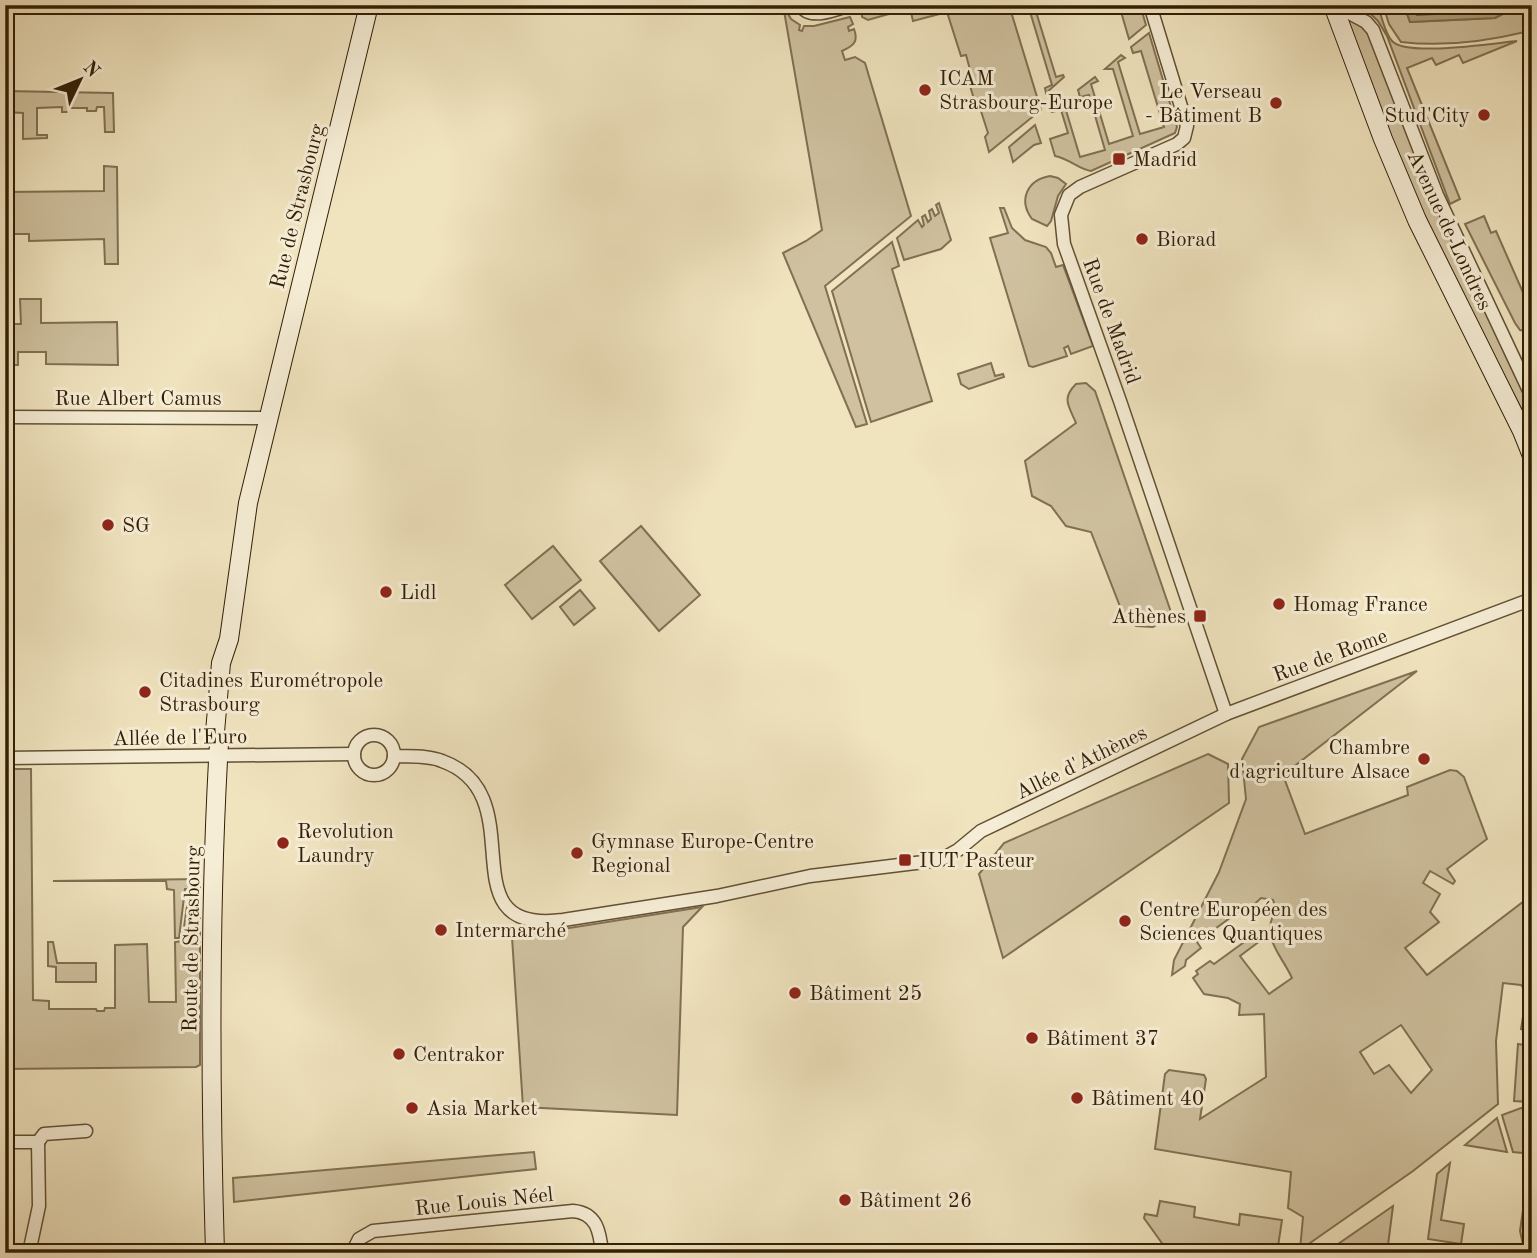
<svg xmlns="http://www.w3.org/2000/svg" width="1537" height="1258" viewBox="0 0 1537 1258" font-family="'Old Standard TT',serif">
<rect width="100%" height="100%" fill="#f0e4bf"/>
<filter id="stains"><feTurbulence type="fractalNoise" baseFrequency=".00286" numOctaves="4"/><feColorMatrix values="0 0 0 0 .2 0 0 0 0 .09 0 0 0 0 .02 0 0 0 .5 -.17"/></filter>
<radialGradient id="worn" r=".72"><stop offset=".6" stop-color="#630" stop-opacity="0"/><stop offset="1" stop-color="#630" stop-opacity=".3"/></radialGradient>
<g fill="#d0c2a0" stroke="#817053" stroke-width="2" fill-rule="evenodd">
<path d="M783,5L791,19L800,25L799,30L802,31L804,26H814L850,17L853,24L848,27L849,31L854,29C859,42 853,46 842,51L845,60L855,57L865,63L911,216L825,286L867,424L856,427L783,253L806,241L822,230Z"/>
<polygon points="891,5 1009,5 1041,110 989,152 985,137 988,133 979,105 976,106 968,79 972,77 966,55 961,56 947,12 913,21 910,8 868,20 862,17 862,14"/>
<polygon points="1028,5 1034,5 1056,77 1063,75 1064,77 1046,93 1045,88 1052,85"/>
<polygon points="1119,5 1140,5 1146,25 1129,39"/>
<path d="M1361,5H1378C1381,16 1385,33 1392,41C1406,57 1495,43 1517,41L1463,63L1459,55L1436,65L1432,58L1407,68L1460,199L1450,204L1387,36L1378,21Z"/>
<path d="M1383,5H1404L1410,22L1495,18L1520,5H1532V36L1529,31C1489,41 1443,47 1401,42L1389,24Z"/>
<polygon points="1345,16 1360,24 1371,34 1433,195 1532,405 1532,430 1435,241 1386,129"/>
<path d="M1149,33L1177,127L1175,133L1091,171C1078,169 1070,159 1055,156L1050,139L1068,133L1061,110L1051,112L1068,98L1071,103L1065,107L1080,157L1105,150L1089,95L1080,97L1078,90L1095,77L1098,81L1091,84L1109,144L1133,136L1113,69H1105L1121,55L1125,58L1118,62L1140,134L1164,127L1141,51L1133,53L1131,47Z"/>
<polygon points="5,91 113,93 114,132 105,132 104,107 97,107 96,111 87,111 87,108 69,108 68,112 62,112 62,107 37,108 37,135 47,135 47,138 23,139 23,113 5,112"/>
<polygon points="1035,125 1041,143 1034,145 1013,162 1009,147"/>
<polygon points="104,166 117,167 118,264 105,264 104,239 29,241 29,234 5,234 5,192 104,191"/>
<path d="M1050,176L1058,178L1066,184L1058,196L1051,221L1047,226L1032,219C1018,200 1027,180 1050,176Z"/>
<polygon points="939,203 951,240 941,249 904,260 897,238 918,220 922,227 924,225 922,217 925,215 928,222 931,219 929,211 932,209 935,216 939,213 936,205"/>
<polygon points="1000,208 1004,208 1012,228 1025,240 1046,247 1051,253 1056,267 1063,265 1093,346 1071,354 1068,346 1064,348 1067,356 1033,367 1029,366 990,238 1008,233"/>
<polygon points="1484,216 1491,233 1496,231 1532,313 1530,332 1520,330 1515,323 1465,224"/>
<polygon points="892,242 899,266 892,269 932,401 871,422 832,291"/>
<polygon points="20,299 41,299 41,323 117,322 118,365 46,364 46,352 18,352 18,365 5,365 5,324 21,324"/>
<polygon points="991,363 995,376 1003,374 1004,377 969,389 961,384 958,374"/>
<path d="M1086,383L1095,391L1172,615L1153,627L1136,626L1121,609L1091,532L1066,526L1051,506L1032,496L1025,461L1076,423C1069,406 1061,399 1076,384Z"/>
<polygon points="641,526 700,595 659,631 600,561"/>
<polygon points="553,546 581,580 532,619 505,585"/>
<polygon points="580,590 595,608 574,625 560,607"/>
<path d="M1417,671L1283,775L1305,834L1408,795L1407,787L1450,770L1457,771L1464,777L1487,839L1447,869L1455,881L1453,884L1430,871L1423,883L1440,894L1430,912L1439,922L1405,948L1427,975L1532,895V1033L1521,1029L1527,992L1521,985L1503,983L1496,1041L1498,1104L1413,1171L1300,1250L1303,1217L1288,1208L1291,1172L1155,1149L1165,1074L1169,1070L1204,1075L1206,1079L1200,1119L1266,1077L1264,1014L1239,1015L1240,1004L1228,998L1204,994L1193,978L1198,974L1196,971L1210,961L1214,964L1258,932L1264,938L1240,956L1269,994L1292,978C1280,952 1260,938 1276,909L1273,900L1261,898L1244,914L1241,910L1197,942L1201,948L1186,960L1185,966L1172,975L1174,960L1219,872L1246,799L1242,759L1259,727ZM1401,1025L1432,1070L1411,1093L1389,1065L1374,1074L1360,1052Z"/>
<polygon points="1208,754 1228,764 1229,803 1003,958 979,874 1004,843"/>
<polygon points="5,769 31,769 33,1000 49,1001 49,1009 96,1009 97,1011 104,1011 105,1008 115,1008 115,945 147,944 149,1002 176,1002 175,942 182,941 189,893 200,892 200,1065 196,1067 5,1069"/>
<polygon points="200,879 200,889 185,889 179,938 175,938 174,890 167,889 166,881 53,881"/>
<polygon points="702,907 683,927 677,1115 523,1107 512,937"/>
<polygon points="48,942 53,942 57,963 96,963 96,982 56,982 56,967 48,966"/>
<polygon points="1518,1044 1532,1046 1532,1102 1514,1101"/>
<polygon points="1521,1108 1532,1110 1532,1154 1513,1152 1502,1115"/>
<polygon points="1497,1118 1507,1152 1465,1145"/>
<polygon points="534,1152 536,1169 234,1202 233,1178"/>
<polygon points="1450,1163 1441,1220 1464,1224 1461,1244 1428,1239 1437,1174"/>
<polygon points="1529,1169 1532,1169 1532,1253 1525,1253 1520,1231"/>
<polygon points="1160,1201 1195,1207 1194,1217 1239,1225 1240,1214 1282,1220 1277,1253 1169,1253 1144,1218 1145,1214 1157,1216"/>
<polygon points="1393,1206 1387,1253 1325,1253"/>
</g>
<polygon fill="#afa180" stroke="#7d6d4f" stroke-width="2" points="1404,5 1520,5 1495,18 1410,22"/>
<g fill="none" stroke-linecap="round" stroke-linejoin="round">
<polyline stroke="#706043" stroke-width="2" points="1411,5 1414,13 1417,15 1492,11 1504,5"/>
<g stroke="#625034" stroke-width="15">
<g id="street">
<path d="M800,5C810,21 835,10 850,5"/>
<polyline points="1150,5 1187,126 1184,138 1177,144 1080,187 1069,195 1061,215 1064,244 1120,401 1226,714"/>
<polyline points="1334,5 1366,22 1373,30 1437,195 1532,397"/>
<polyline points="5,417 270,418"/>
<circle cx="374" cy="755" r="20"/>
<path d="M394,756C410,757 428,755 442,761C538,795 442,936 563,920L717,896L810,876L940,860L958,850L981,831L1226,714L1532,599"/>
<polyline points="5,758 354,754"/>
<polyline points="5,1142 38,1142"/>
<polyline points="38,1142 44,1134 86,1131"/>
<polyline points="29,1253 39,1206 38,1142"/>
<path d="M352,1253L359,1239L373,1231L573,1211C597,1213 600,1232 602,1253"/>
</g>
</g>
<g stroke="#321e06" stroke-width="20">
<g id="secondary">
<polyline points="1333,5 1383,139 1417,220 1522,431 1532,456"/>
<path d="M215,1253C210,1083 209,912 219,743L215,732L221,663L229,639L248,503L369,5"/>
</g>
</g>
<use href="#street" stroke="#f5edd5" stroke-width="12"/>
<use href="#secondary" stroke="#f5edd5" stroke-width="18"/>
</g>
<g fill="#8f2418" stroke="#f5edd5" stroke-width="2.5">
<circle cx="925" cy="90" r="7"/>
<circle cx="1276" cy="103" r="7"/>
<circle cx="1484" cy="115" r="7"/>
<rect x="1112" y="152" width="14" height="14" rx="3.5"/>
<circle cx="1142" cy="239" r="7"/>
<circle cx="108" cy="525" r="7"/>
<circle cx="386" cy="592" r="7"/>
<circle cx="1279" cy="604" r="7"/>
<rect x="1193" y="609" width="14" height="14" rx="3.5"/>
<circle cx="145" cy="692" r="7"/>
<circle cx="1424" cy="759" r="7"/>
<circle cx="283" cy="843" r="7"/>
<circle cx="577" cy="853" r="7"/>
<rect x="898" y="853" width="14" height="14" rx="3.5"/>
<circle cx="1125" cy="921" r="7"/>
<circle cx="441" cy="930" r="7"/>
<circle cx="795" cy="993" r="7"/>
<circle cx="1032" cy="1038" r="7"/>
<circle cx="399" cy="1054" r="7"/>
<circle cx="1077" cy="1098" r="7"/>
<circle cx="412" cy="1108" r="7"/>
<circle cx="845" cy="1200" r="7"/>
</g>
<g text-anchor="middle" stroke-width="6" stroke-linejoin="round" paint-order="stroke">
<g font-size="21" fill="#321e06" stroke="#f5edd5" text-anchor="start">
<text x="939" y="85">ICAM<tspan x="939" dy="24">Strasbourg-Europe</tspan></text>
<text x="1262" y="98" text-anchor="end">Le Verseau<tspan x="1262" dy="24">- Bâtiment B</tspan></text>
<text x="1470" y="122" text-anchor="end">Stud'City</text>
<text x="1133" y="166">Madrid</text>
<text x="1156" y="246">Biorad</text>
<text x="122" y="532">SG</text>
<text x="400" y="599">Lidl</text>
<text x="1293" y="611">Homag France</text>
<text x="1186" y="623" text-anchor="end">Athènes</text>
<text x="159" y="687">Citadines Eurométropole<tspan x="159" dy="24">Strasbourg</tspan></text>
<text x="1410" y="754" text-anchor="end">Chambre<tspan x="1410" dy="24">d'agriculture Alsace</tspan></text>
<text x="297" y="838">Revolution<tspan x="297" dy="24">Laundry</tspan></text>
<text x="591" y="848">Gymnase Europe-Centre<tspan x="591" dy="24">Regional</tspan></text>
<text x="919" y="867">IUT Pasteur</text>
<text x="1139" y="916">Centre Européen des<tspan x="1139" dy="24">Sciences Quantiques</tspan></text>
<text x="455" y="937">Intermarché</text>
<text x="809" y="1000">Bâtiment 25</text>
<text x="1046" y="1045">Bâtiment 37</text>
<text x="413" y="1061">Centrakor</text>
<text x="1091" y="1105">Bâtiment 40</text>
<text x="426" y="1115">Asia Market</text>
<text x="859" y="1207">Bâtiment 26</text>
</g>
<g font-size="21" fill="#321e06" stroke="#f5edd5">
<text transform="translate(297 206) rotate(-76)" y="7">Rue de Strasbourg</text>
<text transform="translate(1450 230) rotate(65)" y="7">Avenue de Londres</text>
<text transform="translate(1112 321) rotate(70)" y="7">Rue de Madrid</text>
<text x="138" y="405">Rue Albert Camus</text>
<text transform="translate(1330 655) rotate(-20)" y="7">Rue de Rome</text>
<text transform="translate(180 737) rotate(-1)" y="7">Allée de l'Euro</text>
<text transform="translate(1081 762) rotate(-26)" y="7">Allée d'Athènes</text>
<text transform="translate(191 939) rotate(-89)" y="7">Route de Strasbourg</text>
<text transform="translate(484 1201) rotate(-6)" y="7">Rue Louis Néel</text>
</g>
</g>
<rect width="1537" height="1258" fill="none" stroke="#f0e4bf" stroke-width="28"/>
<rect x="7" y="7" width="1523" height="1244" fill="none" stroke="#321e06" stroke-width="3.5"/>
<rect x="14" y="14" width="1509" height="1230" fill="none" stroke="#321e06" stroke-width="2"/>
<g transform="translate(80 80) rotate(47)" stroke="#f5edd5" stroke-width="5" paint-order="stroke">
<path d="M0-5L12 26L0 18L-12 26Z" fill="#321e06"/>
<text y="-10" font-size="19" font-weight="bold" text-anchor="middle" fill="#321e06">N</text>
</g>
<rect width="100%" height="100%" filter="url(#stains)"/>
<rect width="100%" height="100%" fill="url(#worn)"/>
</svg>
